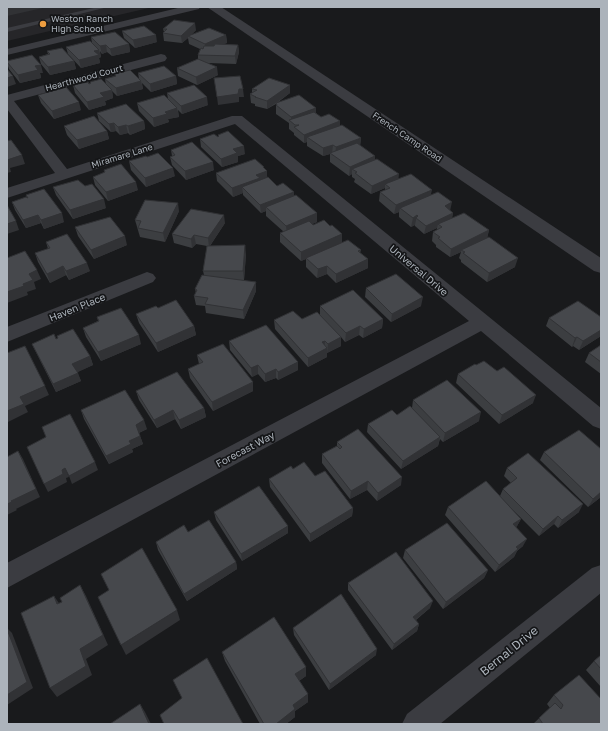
<svg xmlns="http://www.w3.org/2000/svg" width="608" height="731" viewBox="0 0 608 731" font-family="'Golos Text',sans-serif">
<rect width="100%" height="100%" fill="#191a1c"/>
<polygon fill="#262629" points="7,7 153,7 7,41"/>
<g fill="none" stroke-linecap="round" stroke-linejoin="round">
<polygon fill="#3b3c41" fill-rule="evenodd" points="98,7 108,7 7,32 7,28"/>
<g fill="#3b3c41" fill-rule="evenodd">
<polygon points="182,7 200,7 199,9 7,55 7,49"/>
<polygon points="161,54 165,55 167,58 165,61 14,101 67,169 232,116 242,116 601,408 601,429 593,426 481,331 7,588 7,563 469,321 235,124 7,198 7,188 55,173 7,109 7,95"/>
<polygon points="147,272 153,274 156,278 153,282 7,342 7,327"/>
<polygon points="601,565 601,593 440,724 402,724 407,714 592,568"/>
</g>
<polygon fill="#3b3c41" fill-rule="evenodd" points="207,7 221,7 601,258 601,273 594,271"/>
</g>
<g fill="#3c3e41">
<polygon points="163,29 196,30 191,35 226,35 227,43 223,44 238,45 239,52 236,64 208,63 218,75 197,85 178,76 177,68 198,59 198,55 200,49 189,44 188,38 182,43 164,41 163,33 164,32"/>
<polygon points="122,31 157,42 135,48 124,38"/>
<polygon points="91,37 129,44 130,52 112,56 107,52 102,54 100,51 101,57 99,58 100,63 81,68 68,54 66,47 92,43"/>
<polygon points="47,51 74,61 76,69 50,75 41,64 39,57 48,54"/>
<polygon points="7,61 43,73 40,73 41,78 20,83 9,69 7,63"/>
<polygon points="138,73 176,76 177,84 151,92 142,83 143,89 117,96 112,91 113,98 105,101 106,105 89,110 75,93 73,85 89,84 90,83 90,82 106,85 105,79 115,76 114,74 139,79"/>
<polygon points="290,85 290,93 277,103 316,113 321,117 340,121 340,126 361,138 360,146 375,160 399,179 431,195 453,213 452,218 489,230 487,238 515,267 487,282 461,262 461,260 459,258 461,252 450,257 436,247 436,245 432,241 433,232 437,230 437,228 424,234 415,226 415,225 411,227 399,217 399,212 394,214 379,201 380,192 385,190 385,188 371,194 354,182 355,179 352,177 352,174 349,176 330,162 330,154 323,156 307,146 307,142 304,143 294,135 294,133 289,129 289,123 276,114 276,104 267,109 255,106 255,104 251,103 250,94 252,93 252,89"/>
<polygon points="167,93 208,105 182,114 178,110 179,117 168,119 169,122 154,127 139,111 137,103 168,99"/>
<polygon points="38,95 81,110 54,119 41,103"/>
<polygon points="97,113 144,121 145,129 130,135 128,133 120,135 116,131 111,132 99,121"/>
<polygon points="64,126 107,131 109,139 79,149 67,135"/>
<polygon points="218,135 245,154 238,156 238,162 222,167 201,147 200,139 218,137"/>
<polygon points="171,150 214,170 186,180 172,165 170,157 172,156"/>
<polygon points="129,161 175,176 146,187 131,170"/>
<polygon points="264,167 264,169 267,171 267,177 277,186 294,196 317,213 317,222 312,224 342,242 361,250 360,253 368,268 336,283 327,274 317,278 306,267 306,259 301,261 280,242 280,233 284,232 266,216 266,211 261,213 243,195 243,193 233,197 217,181 216,173"/>
<polygon points="104,170 138,190 108,201 95,185 93,177 104,173"/>
<polygon points="53,187 106,208 73,219 56,195"/>
<polygon points="26,195 64,222 44,229 41,223 26,228 15,210 12,202 27,198"/>
<polygon points="179,211 165,242 140,237 135,220"/>
<polygon points="225,223 210,246 246,254 244,280 238,280 256,282 256,291 244,319 206,313 205,306 196,305 194,296 196,293 195,289 204,275 203,271 207,246 196,244 192,248 174,243 172,234"/>
<polygon points="75,227 127,245 94,259 78,236"/>
<polygon points="46,242 90,271 69,280 66,275 50,283 38,262 35,253 48,249"/>
<polygon points="366,288 421,306 391,322 365,297"/>
<polygon points="320,306 383,319 382,328 363,338 359,335 345,342 341,337 341,346 327,353 327,352 327,357 308,367 275,329 274,320 302,319 320,315"/>
<polygon points="158,308 194,326 196,335 158,352 139,323 136,314"/>
<polygon points="97,317 141,344 101,361 86,337 83,328 98,321"/>
<polygon points="601,317 601,336 579,350 573,346 572,347 546,326 549,318"/>
<polygon points="56,339 90,356 93,365 77,372 81,381 56,392 32,344"/>
<polygon points="229,341 298,370 278,380 276,378 265,382 258,374 252,377 230,350"/>
<polygon points="601,345 601,374 585,362 589,353"/>
<polygon points="197,355 253,382 253,391 213,411 190,378 188,369 199,364"/>
<polygon points="458,374 533,403 499,424 456,383"/>
<polygon points="136,391 204,408 206,417 181,429 175,419 157,428 139,400"/>
<polygon points="413,400 479,421 443,442 440,439 438,446 401,469 367,432 368,424 397,415 412,408"/>
<polygon points="81,410 147,429 139,433 143,444 132,449 133,452 109,464 84,419"/>
<polygon points="337,442 401,485 377,501 367,490 350,499 322,463 322,454 337,446"/>
<polygon points="601,449 601,497 588,507 540,460 544,452"/>
<polygon points="507,468 579,512 558,528 554,524 539,536 509,506 521,519 517,526 516,527 523,546 517,551 514,557 495,572 445,515 448,507 500,496 503,489 511,483 504,476"/>
<polygon points="293,469 315,476 353,508 352,516 310,542 270,487 269,479"/>
<polygon points="214,512 288,533 242,561 216,520"/>
<polygon points="188,532 236,562 237,569 187,601 158,550 156,542"/>
<polygon points="405,550 488,570 484,578 443,609 403,558"/>
<polygon points="348,583 430,608 416,620 419,624 417,631 392,650 348,590"/>
<polygon points="293,628 376,655 329,690 294,635"/>
<polygon points="222,652 306,667 306,676 299,681 308,702 295,711 295,717 286,724 260,724 225,661"/>
<polygon points="601,655 601,687 586,670 594,661"/>
<polygon points="554,695 601,724 533,724 550,708 547,704"/>
</g>
<g fill="#313235">
<polygon points="7,7 47,7 7,16"/>
<polygon points="195,23 196,30 189,37 188,36 188,38 182,43 181,36"/>
<polygon points="156,35 157,42 135,48 133,40"/>
<polygon points="226,35 227,43 206,51 205,44"/>
<polygon points="129,44 130,52 112,56 110,49"/>
<polygon points="106,45 107,52 102,54 100,46"/>
<polygon points="238,45 239,52 236,64 235,56"/>
<polygon points="99,50 101,57 99,58 100,63 81,68 79,60 94,51"/>
<polygon points="74,61 76,69 50,75 48,67"/>
<polygon points="41,65 43,73 40,73 41,78 20,83 18,75 35,66"/>
<polygon points="217,67 218,75 197,85 196,77"/>
<polygon points="13,76 16,84 7,87 7,78"/>
<polygon points="176,76 177,84 151,92 150,84"/>
<polygon points="141,81 143,89 117,96 116,88"/>
<polygon points="290,85 290,93 267,109 267,101"/>
<polygon points="239,89 243,89 244,97 239,97 239,102 218,105 217,97"/>
<polygon points="112,90 113,98 105,101 106,105 89,110 87,102 100,93"/>
<polygon points="207,97 208,105 182,114 181,106"/>
<polygon points="79,102 81,110 54,119 52,111"/>
<polygon points="177,108 179,117 168,119 169,122 154,127 153,118 165,112"/>
<polygon points="316,108 316,116 291,122 291,117"/>
<polygon points="144,121 145,129 130,135 128,126"/>
<polygon points="340,121 340,130 307,137 307,142 304,143 304,135"/>
<polygon points="114,123 116,131 111,132 109,124"/>
<polygon points="126,125 128,133 120,135 118,127"/>
<polygon points="107,131 109,139 79,149 77,140"/>
<polygon points="361,138 360,147 335,156 336,147"/>
<polygon points="333,145 332,153 330,153 330,154 323,156 323,148"/>
<polygon points="244,146 245,154 238,156 238,162 222,167 221,159 233,149"/>
<polygon points="22,155 25,164 10,168 11,172 7,173 7,160"/>
<polygon points="375,156 375,165 352,169 352,174 349,176 350,167"/>
<polygon points="213,162 214,170 186,180 185,171"/>
<polygon points="263,167 264,167 264,172 267,171 267,180 242,187 243,193 233,197 232,188 256,175"/>
<polygon points="173,168 175,176 146,187 145,178"/>
<polygon points="399,174 398,183 385,184 385,188 371,194 372,186"/>
<polygon points="136,182 138,190 108,201 106,192"/>
<polygon points="432,190 430,198 400,208 399,212 394,214 396,205"/>
<polygon points="294,192 294,201 266,207 266,211 261,213 260,205"/>
<polygon points="104,199 106,208 73,219 70,210"/>
<polygon points="452,202 450,211 445,206"/>
<polygon points="178,203 179,211 165,242 163,233"/>
<polygon points="62,213 64,222 44,229 41,220"/>
<polygon points="317,213 317,222 287,234 286,226"/>
<polygon points="453,213 451,222 438,224 437,228 424,234 426,226"/>
<polygon points="38,215 41,223 26,228 23,220"/>
<polygon points="224,215 225,223 209,247 208,238"/>
<polygon points="417,215 415,225 411,227 413,218"/>
<polygon points="16,221 19,230 7,234 7,224"/>
<polygon points="489,230 487,239 461,250 461,252 450,257 451,249"/>
<polygon points="342,234 342,243 306,258 306,259 301,261 301,252"/>
<polygon points="194,235 196,244 192,248 191,239"/>
<polygon points="125,236 127,245 94,259 91,250"/>
<polygon points="245,245 246,254 244,280 243,271"/>
<polygon points="518,258 515,267 487,282 489,273"/>
<polygon points="368,259 368,268 336,283 336,274"/>
<polygon points="87,263 90,271 69,280 66,271"/>
<polygon points="63,266 66,275 50,283 47,274"/>
<polygon points="327,266 327,274 317,278 318,269"/>
<polygon points="37,270 41,279 34,282 36,289 27,292 28,295 7,303 7,292 23,284 29,274"/>
<polygon points="256,282 256,291 244,319 243,310"/>
<polygon points="423,297 421,306 391,322 392,314"/>
<polygon points="383,319 382,328 363,338 364,329"/>
<polygon points="194,326 196,335 158,352 156,343"/>
<polygon points="360,326 359,335 345,342 346,333"/>
<polygon points="601,330 601,336 579,350 583,341"/>
<polygon points="139,335 141,344 101,361 98,352"/>
<polygon points="341,337 341,346 327,353 328,344"/>
<polygon points="577,337 573,346 572,347 575,338"/>
<polygon points="325,341 324,349 327,348 327,357 308,367 308,358 322,342"/>
<polygon points="90,356 93,365 76,373 72,364"/>
<polygon points="298,362 298,370 278,380 278,372"/>
<polygon points="258,365 258,374 252,377 251,368"/>
<polygon points="276,369 276,378 265,382 265,374"/>
<polygon points="78,373 81,381 56,392 53,384"/>
<polygon points="253,382 253,391 213,411 212,402"/>
<polygon points="45,386 49,395 25,406 28,412 8,422 7,420 7,411 20,397"/>
<polygon points="536,395 533,403 499,424 502,415"/>
<polygon points="204,408 206,417 181,429 179,420"/>
<polygon points="173,410 175,419 157,428 154,420"/>
<polygon points="481,412 479,421 443,442 445,433"/>
<polygon points="144,420 147,429 138,433 136,425"/>
<polygon points="140,436 143,444 132,449 133,452 109,464 106,456 129,441"/>
<polygon points="440,437 438,446 401,469 403,461"/>
<polygon points="18,451 23,459 40,497 16,509 17,510 7,515 7,504 11,501"/>
<polygon points="95,462 98,470 72,484 69,476"/>
<polygon points="65,468 69,477 66,478 67,482 48,492 44,484 62,470"/>
<polygon points="402,477 401,485 377,501 378,493"/>
<polygon points="368,481 367,490 350,499 351,491"/>
<polygon points="601,492 601,497 588,507 593,499"/>
<polygon points="583,504 579,512 558,528 562,520"/>
<polygon points="353,508 352,516 310,542 310,534"/>
<polygon points="558,516 554,524 539,536 543,529"/>
<polygon points="521,519 517,526 509,532 513,524"/>
<polygon points="288,526 288,533 242,561 241,554"/>
<polygon points="527,539 523,546 517,551 514,557 495,572 499,565 516,547"/>
<polygon points="236,562 237,569 187,601 184,594"/>
<polygon points="488,570 484,578 443,609 446,602"/>
<polygon points="80,585 86,596 108,645 86,659 92,675 57,697 50,688 80,649"/>
<polygon points="54,596 61,606 57,604"/>
<polygon points="433,601 430,608 411,623 413,617"/>
<polygon points="177,610 180,620 126,655 121,645"/>
<polygon points="419,624 417,631 392,650 394,644"/>
<polygon points="7,628 12,633 33,688 7,705"/>
<polygon points="377,649 376,655 329,690 330,684"/>
<polygon points="306,667 306,676 296,683 295,674"/>
<polygon points="308,694 308,702 295,711 295,717 286,724 276,724 293,705"/>
<polygon points="140,704 145,712 151,724 149,724"/>
</g>
<g fill="#46484c" stroke="#313235">
<polygon points="174,20 195,23 181,36 163,33 167,29 163,29"/>
<polygon points="144,26 156,35 133,40 122,31"/>
<polygon points="209,28 226,35 205,44 188,36"/>
<polygon points="115,32 129,44 110,49 106,45 100,46 91,37"/>
<polygon points="90,41 99,50 94,51 99,55 79,60 66,47"/>
<polygon points="215,44 238,45 235,56 198,55 201,48 203,49 204,46 214,46"/>
<polygon points="62,48 74,61 48,67 39,57 50,54 47,51"/>
<polygon points="32,55 41,65 35,66 38,70 18,75 7,62 7,61"/>
<polygon points="198,59 217,67 196,77 177,68"/>
<polygon points="164,66 176,76 150,84 138,73"/>
<polygon points="7,69 13,76 7,78"/>
<polygon points="130,70 141,81 116,88 105,79 116,76 114,74"/>
<polygon points="240,76 243,89 239,89 238,94 217,97 214,78"/>
<polygon points="269,78 290,85 267,101 255,97 256,97 250,94 257,90 252,89"/>
<polygon points="101,79 112,90 100,93 104,97 87,102 73,85 88,82 89,84 91,83 90,82"/>
<polygon points="194,85 207,97 181,106 167,93"/>
<polygon points="66,87 79,102 52,111 38,95"/>
<polygon points="164,95 177,108 165,112 167,114 153,118 137,103"/>
<polygon points="299,95 316,108 291,117 276,105 277,105 276,103"/>
<polygon points="126,104 144,121 128,126 126,125 118,127 114,123 109,124 97,113"/>
<polygon points="314,112 321,117 329,114 340,121 304,135 294,127 299,125 295,125 289,120"/>
<polygon points="94,116 107,131 77,140 64,126"/>
<polygon points="342,125 361,138 336,147 333,145 323,148 307,137"/>
<polygon points="228,131 244,146 233,149 237,153 221,159 200,139 214,134 218,137 219,136 218,135"/>
<polygon points="11,140 22,155 7,160 7,141"/>
<polygon points="192,142 213,162 185,171 170,157 175,155 171,150"/>
<polygon points="357,143 375,156 350,167 330,153"/>
<polygon points="158,153 173,168 145,178 129,161 146,156 147,157"/>
<polygon points="255,159 264,167 263,167 267,171 256,175 260,178 232,188 216,173"/>
<polygon points="377,159 399,174 372,186 355,173 357,172 352,169"/>
<polygon points="121,164 136,182 106,192 93,177 105,172 104,170"/>
<polygon points="411,174 432,190 396,205 380,192 390,188 385,184"/>
<polygon points="268,177 277,186 283,183 294,192 260,205 242,187"/>
<polygon points="78,180 85,186 92,184 104,199 70,210 53,187"/>
<polygon points="44,189 62,213 41,220 38,215 23,220 12,202 26,197 28,198 26,195"/>
<polygon points="438,192 452,202 445,206 453,213 426,226 416,218 418,216 417,215 413,218 400,208"/>
<polygon points="296,195 317,213 286,226 266,207"/>
<polygon points="145,200 178,203 163,233 138,228 141,221 135,220"/>
<polygon points="7,205 16,221 7,224"/>
<polygon points="191,209 224,215 208,238 194,235 191,239 172,234"/>
<polygon points="464,213 489,230 451,249 438,238 440,237 433,232 442,227 438,224"/>
<polygon points="110,217 125,236 91,250 75,227"/>
<polygon points="324,220 330,226 332,225 342,234 301,252 280,233 309,221 313,225"/>
<polygon points="67,234 87,263 66,271 63,266 47,274 35,253 50,248 46,242"/>
<polygon points="489,237 518,258 489,273 463,253 465,252 461,250"/>
<polygon points="348,240 361,250 358,251 368,259 336,274 327,266 318,269 306,258"/>
<polygon points="245,245 243,271 203,271 207,246"/>
<polygon points="25,251 37,270 29,274 33,280 23,284 24,286 7,292 7,258"/>
<polygon points="396,274 423,297 392,314 366,288"/>
<polygon points="202,275 256,282 243,310 205,304 208,298 194,296 197,290 195,289"/>
<polygon points="353,290 383,319 364,329 360,326 346,333 320,306"/>
<polygon points="176,300 194,326 156,343 136,314 156,306 158,308"/>
<polygon points="578,301 601,317 601,330 583,341 577,337 575,338 549,318"/>
<polygon points="121,308 139,335 98,352 83,328 99,321 97,317"/>
<polygon points="293,311 302,319 317,312 341,337 328,344 325,341 322,342 327,348 308,358 274,320"/>
<polygon points="266,325 298,362 278,372 276,369 265,374 258,365 251,368 229,341"/>
<polygon points="73,329 90,356 72,364 78,373 53,384 32,344 54,334 56,339 58,338 57,336"/>
<polygon points="223,344 253,382 212,402 188,369 203,362 197,355"/>
<polygon points="601,345 601,362 589,353"/>
<polygon points="25,346 45,386 20,397 24,404 7,411 7,353"/>
<polygon points="484,361 497,371 504,367 536,395 502,415 458,374 475,364 476,365"/>
<polygon points="177,372 204,408 179,420 173,410 154,420 136,391"/>
<polygon points="447,380 481,412 445,433 413,400"/>
<polygon points="125,390 144,420 136,425 140,436 129,441 131,444 106,456 81,410"/>
<polygon points="410,406 440,437 403,461 368,424 392,410 397,415"/>
<polygon points="70,414 95,462 69,476 65,468 62,470 63,474 44,484 27,447 46,437 42,427"/>
<polygon points="358,429 402,477 378,493 368,481 351,491 322,454 337,446 340,449 342,447 337,442"/>
<polygon points="579,430 601,449 601,492 593,499 544,452"/>
<polygon points="18,451 36,489 11,501 12,502 7,504 7,457"/>
<polygon points="528,453 583,504 562,520 558,516 543,529 503,489 517,478 507,468"/>
<polygon points="304,462 315,476 325,471 353,508 310,534 269,479 291,466 293,469"/>
<polygon points="486,481 521,519 513,524 527,539 516,547 518,549 499,565 448,507"/>
<polygon points="259,486 288,526 241,554 214,512"/>
<polygon points="209,520 236,562 184,594 156,542 184,525 188,532"/>
<polygon points="447,523 488,570 446,602 405,550"/>
<polygon points="142,548 177,610 121,645 98,597 109,590 101,574"/>
<polygon points="396,552 433,601 413,617 419,624 394,644 348,583"/>
<polygon points="80,585 103,635 80,649 86,666 50,688 21,613 54,596 57,604 62,602 60,598"/>
<polygon points="341,594 377,649 330,684 293,628"/>
<polygon points="274,617 306,667 295,674 308,694 293,705 295,709 276,724 264,724 222,652"/>
<polygon points="7,629 27,682 7,695"/>
<polygon points="601,655 601,669 594,661"/>
<polygon points="207,658 243,724 164,724 160,715 182,698 173,680"/>
<polygon points="579,675 601,699 601,724 543,724 539,718 555,703 561,709 563,705 554,695"/>
<polygon points="140,704 149,724 110,724"/>
</g>
<circle fill="#ed9d40" stroke="#141517" stroke-width="1.5" cx="43" cy="24" r="4"/>
<g text-anchor="middle" stroke-width="3.5" stroke-linejoin="round" paint-order="stroke">
<g font-size="9" fill="#acb3bb" stroke="#141517" text-anchor="start">
<text x="51" y="22">Weston Ranch<tspan x="51" dy="10">High School</tspan></text>
</g>
<g font-size="9" fill="#acb3bb" stroke="#141517">
<text transform="translate(84 78) rotate(-15)" y="3">Hearthwood Court</text>
<text transform="translate(407 137) rotate(34)" y="3">French Camp Road</text>
<text transform="translate(122 156) rotate(-17)" y="3">Miramare Lane</text>
</g>
<g font-size="10" fill="#acb3bb" stroke="#141517">
<text transform="translate(419 270) rotate(40)" y="4">Universal Drive</text>
<text transform="translate(77 307) rotate(-22)" y="4">Haven Place</text>
<text transform="translate(245 449) rotate(-28)" y="4">Forecast Way</text>
</g>
<g font-size="12" fill="#acb3bb" stroke="#141517">
<text transform="translate(509 651) rotate(-39)" y="4">Bernal Drive</text>
</g>
</g>
<rect width="608" height="731" fill="none" stroke="#acb3bb" stroke-width="16"/>
</svg>
